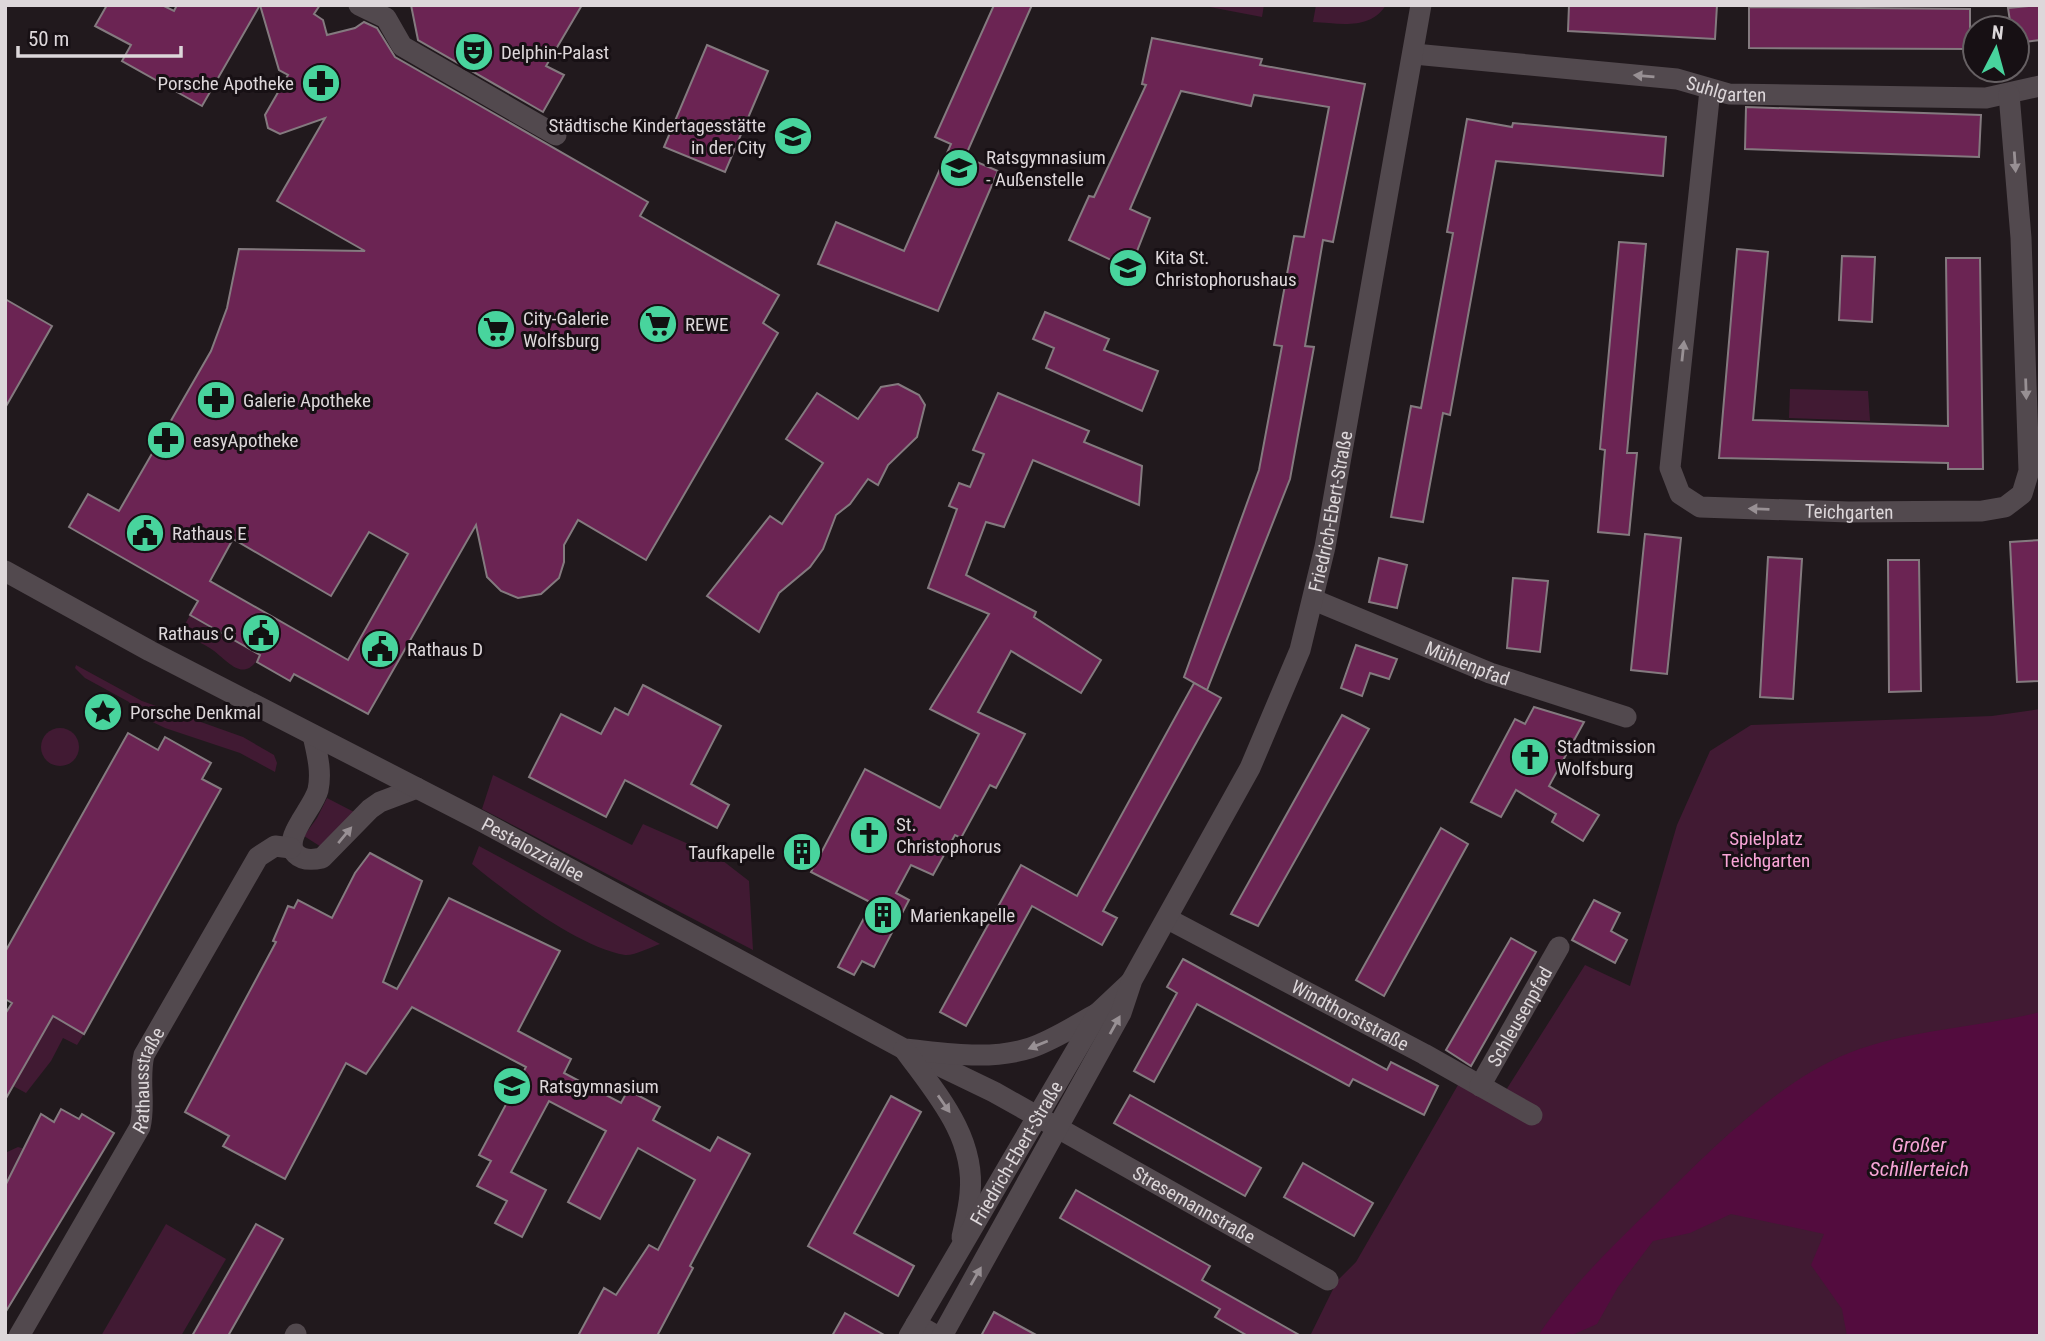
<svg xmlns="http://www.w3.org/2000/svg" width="2045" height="1341" viewBox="0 0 2045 1341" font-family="'Roboto Condensed',sans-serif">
<rect width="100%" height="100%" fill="#21191d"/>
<g fill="#411a33">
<polygon points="1199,5 1264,5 1262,17"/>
<path d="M1316,5H1386C1370,31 1338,23 1313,22Z"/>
<polygon points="1790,389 1868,391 1870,421 1789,418"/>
<path d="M190,615L260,655C243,688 225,656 208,647C202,643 195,641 188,637L184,626Z"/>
<polygon points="76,665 142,701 243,737 274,755 277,763 275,772 240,753 165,728 138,715 129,702 85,678 75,668"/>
<polygon points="2040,709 2040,1336 1310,1336 1337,1281 1356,1262 1462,1078 1501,1098 1585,965 1630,986 1677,825 1710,751 1751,725 1992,716"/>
<circle cx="60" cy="747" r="19"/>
<polygon points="493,775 632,845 643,824 718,857 749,881 753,950 482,809"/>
<polygon points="327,798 354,812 326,850 304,836 317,818"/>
<path d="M479,846L660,944C651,947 634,956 625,955C579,947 507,893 472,864Z"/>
<polygon points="53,1016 84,1034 77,1045 63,1038 51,1061 26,1093 13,1086"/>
<polygon points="18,1147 25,1149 5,1186 5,1153"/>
<polygon points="166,1224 226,1259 181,1336 101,1336"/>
</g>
<path fill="#530c3e" d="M2040,1012V1336H1847L1842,1309L1811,1265L1824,1234L1731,1214L1690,1233L1653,1241L1618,1287L1597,1324L1570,1336H1538C1570,1287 1612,1246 1654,1206C1708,1152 1777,1082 1849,1053C1910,1029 1976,1028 2040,1012Z"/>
<g fill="#6b2453" stroke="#847a7f" stroke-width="2" fill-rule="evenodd">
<polygon points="107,5 162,5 174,11 177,5 260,5 202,106 122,61 131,45 95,26"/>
<path d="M260,5H320L314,14L323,20L327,35L355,28L364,22L377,28L395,57L648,202L640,216L779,295L763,323L778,333L646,560L578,520L564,545V562L559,578L541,594L518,598L501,591L487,577L476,525L368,714L294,674L290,681L257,662L260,655L190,615L198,601L69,527L88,494L119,511L211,351L227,308L239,249L365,251L277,201L325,118L280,134L268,128L265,115L288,75L279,70ZM369,532L408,554L348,660L210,581L233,539L331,596Z"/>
<polygon points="411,5 582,5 546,66 564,75 543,112 418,40"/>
<polygon points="994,5 1032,5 965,157 998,171 938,311 818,264 836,222 904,251 951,144 935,137"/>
<polygon points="1569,5 1717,5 1715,39 1568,31"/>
<polygon points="2040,5 2040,40 2017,43 2017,28 2011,28 2008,8"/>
<polygon points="1749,7 1970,9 1970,49 1749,48"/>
<polygon points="1152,38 1262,59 1260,65 1365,84 1333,242 1323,240 1305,346 1314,347 1290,479 1207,690 1184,677 1259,470 1282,346 1274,345 1294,236 1304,237 1329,107 1254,95 1251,106 1181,91 1130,209 1150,218 1130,269 1069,240 1089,196 1094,197 1146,85 1142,84"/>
<polygon points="707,45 768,71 725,172 664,147"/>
<polygon points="1746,107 1981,115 1979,157 1745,149"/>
<polygon points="1467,119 1512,127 1513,123 1666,137 1663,176 1496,161 1450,415 1443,413 1423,522 1391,517 1411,406 1421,408 1453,233 1447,232"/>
<polygon points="1619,242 1646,244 1627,453 1637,453 1629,535 1598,532 1605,450 1600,449"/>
<polygon points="1737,249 1768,252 1753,420 1948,426 1946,258 1980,258 1983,469 1948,469 1948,463 1719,458"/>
<polygon points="1842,256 1875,257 1872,322 1839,320"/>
<polygon points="5,299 52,326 5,408"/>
<polygon points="1045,312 1109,339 1104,350 1158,371 1142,411 1046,368 1054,348 1033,339"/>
<polygon points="898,384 919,395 925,405 917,437 888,465 878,485 868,479 850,504 836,515 823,549 810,567 779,593 759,632 707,596 770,516 782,524 823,463 786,439 817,393 858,419 881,387"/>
<polygon points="998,393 1089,431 1084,442 1142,466 1139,505 1033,460 1004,527 986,522 966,575 1036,612 1034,617 1101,660 1081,693 1011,651 978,712 1025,734 996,788 990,785 961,838 955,835 933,875 911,865 896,893 909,900 874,967 862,961 854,975 838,967 872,903 811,872 815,864 789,855 794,844 802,840 819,857 865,769 940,808 979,734 930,709 989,614 928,588 957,509 949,506 959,483 970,487 984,454 973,450"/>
<polygon points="1645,534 1681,538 1667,674 1631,670"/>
<polygon points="2040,540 2040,681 2017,682 2010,542"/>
<polygon points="1768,557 1802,559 1793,699 1760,697"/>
<polygon points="1379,558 1407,565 1397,608 1369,602"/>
<polygon points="1888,560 1919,560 1921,691 1889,692"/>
<polygon points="1513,578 1548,581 1540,652 1507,648"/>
<polygon points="1356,645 1397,659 1389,679 1370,673 1362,696 1341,688"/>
<polygon points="1194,683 1221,698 1103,911 1117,918 1102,945 1032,906 966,1026 940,1012 1021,865 1077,896"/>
<polygon points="643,685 721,726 691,784 729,805 717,828 625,780 606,817 529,777 561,714 601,734 615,708 628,715"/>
<polygon points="1534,707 1584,722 1549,786 1599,815 1583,841 1552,822 1556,814 1516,790 1501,817 1471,802 1515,719 1525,724"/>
<polygon points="1342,715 1369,729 1258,926 1231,914"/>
<polygon points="128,733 158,750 165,737 211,763 202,779 221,789 84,1034 53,1016 5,1100 5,1014 12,1003 5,999 5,952"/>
<polygon points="1441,828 1468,844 1384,996 1356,980"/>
<polygon points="370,853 422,881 383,982 397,989 449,898 560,951 518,1031 571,1059 564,1073 621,1103 628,1090 660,1107 653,1120 710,1151 718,1137 750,1154 690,1266 693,1268 657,1336 578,1336 604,1288 616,1295 649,1245 658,1250 695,1180 638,1148 600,1219 568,1202 606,1131 549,1101 511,1172 546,1190 522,1237 495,1223 507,1201 477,1186 491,1161 479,1155 526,1067 412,1007 366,1074 346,1063 285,1179 223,1146 229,1136 185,1112 276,942 273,941 288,906 294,908 298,900 332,918 355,873"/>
<polygon points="1594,900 1620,913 1611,931 1627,940 1615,963 1572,940"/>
<polygon points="1511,938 1536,952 1471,1066 1446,1050"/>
<polygon points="1183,959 1387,1070 1391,1062 1438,1086 1424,1115 1353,1079 1349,1086 1197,1004 1154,1082 1134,1071 1177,993 1167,987"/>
<polygon points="1130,1095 1261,1168 1245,1196 1114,1123"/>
<polygon points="891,1096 921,1112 854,1233 914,1266 898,1296 808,1246"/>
<polygon points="61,1109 79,1119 82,1114 114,1133 5,1313 5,1186 41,1114 54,1122"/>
<polygon points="1303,1163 1373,1203 1354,1236 1284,1197"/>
<polygon points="1076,1190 1210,1266 1202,1280 1301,1336 1248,1336 1215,1317 1220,1309 1060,1218"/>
<polygon points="256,1224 283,1239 228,1336 192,1336"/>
<polygon points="994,1312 1038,1336 981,1336"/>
<polygon points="845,1313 886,1336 832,1336"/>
</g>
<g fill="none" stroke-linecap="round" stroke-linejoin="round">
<g stroke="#52494e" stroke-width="21">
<polyline points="359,5 386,18 402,46 556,135"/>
<path id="s1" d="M1414,54L1677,79L1729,94L1986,98L2040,86"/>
<path id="s2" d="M1710,90L1670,468L1680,494L1700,507L1849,512L1982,511L2005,507L2022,494L2029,471L2021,238L2009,94"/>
<path id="s3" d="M1314,600L1490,673L1626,717"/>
<path d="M313,735C317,754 322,771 318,790C313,809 281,839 296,854C303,861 313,860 322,858L370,809L380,802L417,788"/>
<path id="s4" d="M1168,919L1424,1054L1532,1115"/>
<path id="s5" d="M909,1051L994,1092L1328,1280"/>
<path id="s6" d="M1480,1086L1559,947"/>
<polyline points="916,1324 937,1336"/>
<path id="s7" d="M19,1336L140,1127C146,1104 138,1080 144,1055L258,857L275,846L291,848"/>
<polyline points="295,1336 296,1334"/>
</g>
<g stroke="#52494e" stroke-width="21">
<path id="s8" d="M5,571L150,651L481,821L904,1049C945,1053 989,1061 1030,1048C1054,1040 1076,1025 1098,1013"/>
<path d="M904,1049C935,1092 976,1136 970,1194C969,1208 965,1223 962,1237"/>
<path id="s9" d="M909,1336L1098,1013L1131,982"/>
<path id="s10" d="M942,1336L1121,1013L1132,980L1250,768L1300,650L1325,547L1421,5"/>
</g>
</g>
<defs><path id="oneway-solid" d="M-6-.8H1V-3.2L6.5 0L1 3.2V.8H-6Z" transform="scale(1.75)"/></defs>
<g fill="#989094">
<use href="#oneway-solid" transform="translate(1644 76) rotate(-175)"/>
<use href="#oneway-solid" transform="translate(2015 162) rotate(86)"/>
<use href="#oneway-solid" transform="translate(1683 351) rotate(-84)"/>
<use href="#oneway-solid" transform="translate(2026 389) rotate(88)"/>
<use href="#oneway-solid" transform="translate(1759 509) rotate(-178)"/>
<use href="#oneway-solid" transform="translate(345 835) rotate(-50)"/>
<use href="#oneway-solid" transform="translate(1115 1025) rotate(-61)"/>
<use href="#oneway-solid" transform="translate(1038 1045) rotate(158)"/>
<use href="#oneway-solid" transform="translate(944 1104) rotate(55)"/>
<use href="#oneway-solid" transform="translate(976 1276) rotate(-60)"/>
</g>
<defs>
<g id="theatre-disc" transform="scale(2.0125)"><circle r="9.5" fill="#48d49d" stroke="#171014"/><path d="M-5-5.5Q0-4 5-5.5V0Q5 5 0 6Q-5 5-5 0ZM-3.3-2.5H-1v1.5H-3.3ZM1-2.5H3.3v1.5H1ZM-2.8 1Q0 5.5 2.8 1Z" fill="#111"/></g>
<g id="pharmacy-disc" transform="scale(2.0125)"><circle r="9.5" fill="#48d49d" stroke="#171014"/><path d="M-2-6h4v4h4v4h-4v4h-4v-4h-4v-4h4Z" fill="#111"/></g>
<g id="school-disc" transform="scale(2.0125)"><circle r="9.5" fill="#48d49d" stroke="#171014"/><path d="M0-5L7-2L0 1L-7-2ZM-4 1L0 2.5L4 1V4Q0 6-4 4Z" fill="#111"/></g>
<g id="supermarket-disc" transform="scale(2.0125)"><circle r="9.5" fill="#48d49d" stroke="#171014"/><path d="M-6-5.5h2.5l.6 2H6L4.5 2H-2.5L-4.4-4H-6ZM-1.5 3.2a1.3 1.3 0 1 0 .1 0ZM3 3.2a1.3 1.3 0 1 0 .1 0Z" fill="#111"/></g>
<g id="civic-disc" transform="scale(2.0125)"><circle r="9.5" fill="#48d49d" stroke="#171014"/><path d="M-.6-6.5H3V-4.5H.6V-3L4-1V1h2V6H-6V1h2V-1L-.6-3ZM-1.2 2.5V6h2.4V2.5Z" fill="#111"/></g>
<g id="sight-disc" transform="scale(2.0125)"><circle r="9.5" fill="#48d49d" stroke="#171014"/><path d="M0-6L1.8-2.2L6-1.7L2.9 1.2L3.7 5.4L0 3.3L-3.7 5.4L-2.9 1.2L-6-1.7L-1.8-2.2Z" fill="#111"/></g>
<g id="church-disc" transform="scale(2.0125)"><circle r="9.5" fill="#48d49d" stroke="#171014"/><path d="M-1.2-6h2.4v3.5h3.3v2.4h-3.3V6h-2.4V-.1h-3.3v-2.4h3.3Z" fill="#111"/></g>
<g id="building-disc" transform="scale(2.0125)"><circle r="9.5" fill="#48d49d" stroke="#171014"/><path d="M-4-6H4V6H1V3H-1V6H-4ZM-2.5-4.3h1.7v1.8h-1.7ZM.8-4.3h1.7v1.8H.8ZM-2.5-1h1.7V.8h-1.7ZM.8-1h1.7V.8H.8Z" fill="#111"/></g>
</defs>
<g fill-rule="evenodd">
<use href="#theatre-disc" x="474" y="52"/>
<use href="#pharmacy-disc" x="321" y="83"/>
<use href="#school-disc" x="793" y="136"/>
<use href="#school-disc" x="959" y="168"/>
<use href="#school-disc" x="1128" y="268"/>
<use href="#supermarket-disc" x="658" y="324"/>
<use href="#supermarket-disc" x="496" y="329"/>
<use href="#pharmacy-disc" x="216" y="400"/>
<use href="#pharmacy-disc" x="166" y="440"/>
<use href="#civic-disc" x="145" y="533"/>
<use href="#civic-disc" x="261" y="633"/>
<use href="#civic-disc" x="380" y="649"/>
<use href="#sight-disc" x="103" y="712"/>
<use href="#church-disc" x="1530" y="757"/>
<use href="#church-disc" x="869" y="835"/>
<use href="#building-disc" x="802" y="852"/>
<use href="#building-disc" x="883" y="915"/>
<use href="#school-disc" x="512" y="1086"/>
</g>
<g text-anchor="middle" stroke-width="6" stroke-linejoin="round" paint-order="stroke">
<g font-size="19" fill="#ddd7da" stroke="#171014" text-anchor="start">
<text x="501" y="59">Delphin-Palast</text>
<text x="294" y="90" text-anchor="end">Porsche Apotheke</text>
<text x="766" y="132" text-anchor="end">Städtische Kindertagesstätte<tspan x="766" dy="22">in der City</tspan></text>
<text x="986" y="164">Ratsgymnasium<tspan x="986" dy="22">- Außenstelle</tspan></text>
<text x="1155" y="264">Kita St.<tspan x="1155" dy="22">Christophorushaus</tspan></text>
<text x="523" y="325">City-Galerie<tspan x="523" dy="22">Wolfsburg</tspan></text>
<text x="685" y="331">REWE</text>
<text x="243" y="407">Galerie Apotheke</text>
<text x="193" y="447">easyApotheke</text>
<text x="172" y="540">Rathaus E</text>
<text x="234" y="640" text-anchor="end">Rathaus C</text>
<text x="407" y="656">Rathaus D</text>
<text x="130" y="719">Porsche Denkmal</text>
<text x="1557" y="753">Stadtmission<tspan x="1557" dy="22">Wolfsburg</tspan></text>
<text x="896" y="831">St.<tspan x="896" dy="22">Christophorus</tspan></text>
<text x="775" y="859" text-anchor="end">Taufkapelle</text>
<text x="910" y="922">Marienkapelle</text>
<text x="539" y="1093">Ratsgymnasium</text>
</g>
<g font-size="19" fill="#ddd7da" stroke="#171014">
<text dy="7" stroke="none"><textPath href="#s1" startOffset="315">Suhlgarten</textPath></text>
<text dy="7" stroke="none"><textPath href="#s10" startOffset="917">Friedrich-Ebert-Straße</textPath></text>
<text dy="7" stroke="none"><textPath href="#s2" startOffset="581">Teichgarten</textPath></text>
<text dy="7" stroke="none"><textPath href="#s3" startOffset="166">Mühlenpfad</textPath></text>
<text dy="7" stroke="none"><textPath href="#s8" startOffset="597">Pestalozziallee</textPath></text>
<text dy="7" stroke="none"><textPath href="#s4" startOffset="206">Windthorststraße</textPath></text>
<text dy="7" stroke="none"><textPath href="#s6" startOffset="80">Schleusenpfad</textPath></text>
<text dy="7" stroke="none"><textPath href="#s7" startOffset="290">Rathausstraße</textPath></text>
<text dy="7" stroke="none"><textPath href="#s9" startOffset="212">Friedrich-Ebert-Straße</textPath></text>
<text dy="7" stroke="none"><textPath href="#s5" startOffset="324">Stresemannstraße</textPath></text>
</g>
<g font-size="19" fill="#f8a5d7" stroke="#171014">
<text x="1766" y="845">Spielplatz<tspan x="1766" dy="22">Teichgarten</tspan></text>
</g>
<g font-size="21" font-style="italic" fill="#f7a4d6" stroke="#171014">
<text x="1919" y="1152">Großer<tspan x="1919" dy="24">Schillerteich</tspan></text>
</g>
</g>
<rect width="2045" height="1341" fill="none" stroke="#ddd7da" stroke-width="14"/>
<g transform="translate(1996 49) rotate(6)"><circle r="33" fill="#171014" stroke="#666063" stroke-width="2"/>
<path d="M0-5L12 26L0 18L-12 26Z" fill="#48d49d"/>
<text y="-10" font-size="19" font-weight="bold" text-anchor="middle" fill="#ddd7da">N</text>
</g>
<path d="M18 46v10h163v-10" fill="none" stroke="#ddd7da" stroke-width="3.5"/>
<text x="28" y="46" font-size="21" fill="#ddd7da" stroke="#171014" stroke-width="5" paint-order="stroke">50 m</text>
</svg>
